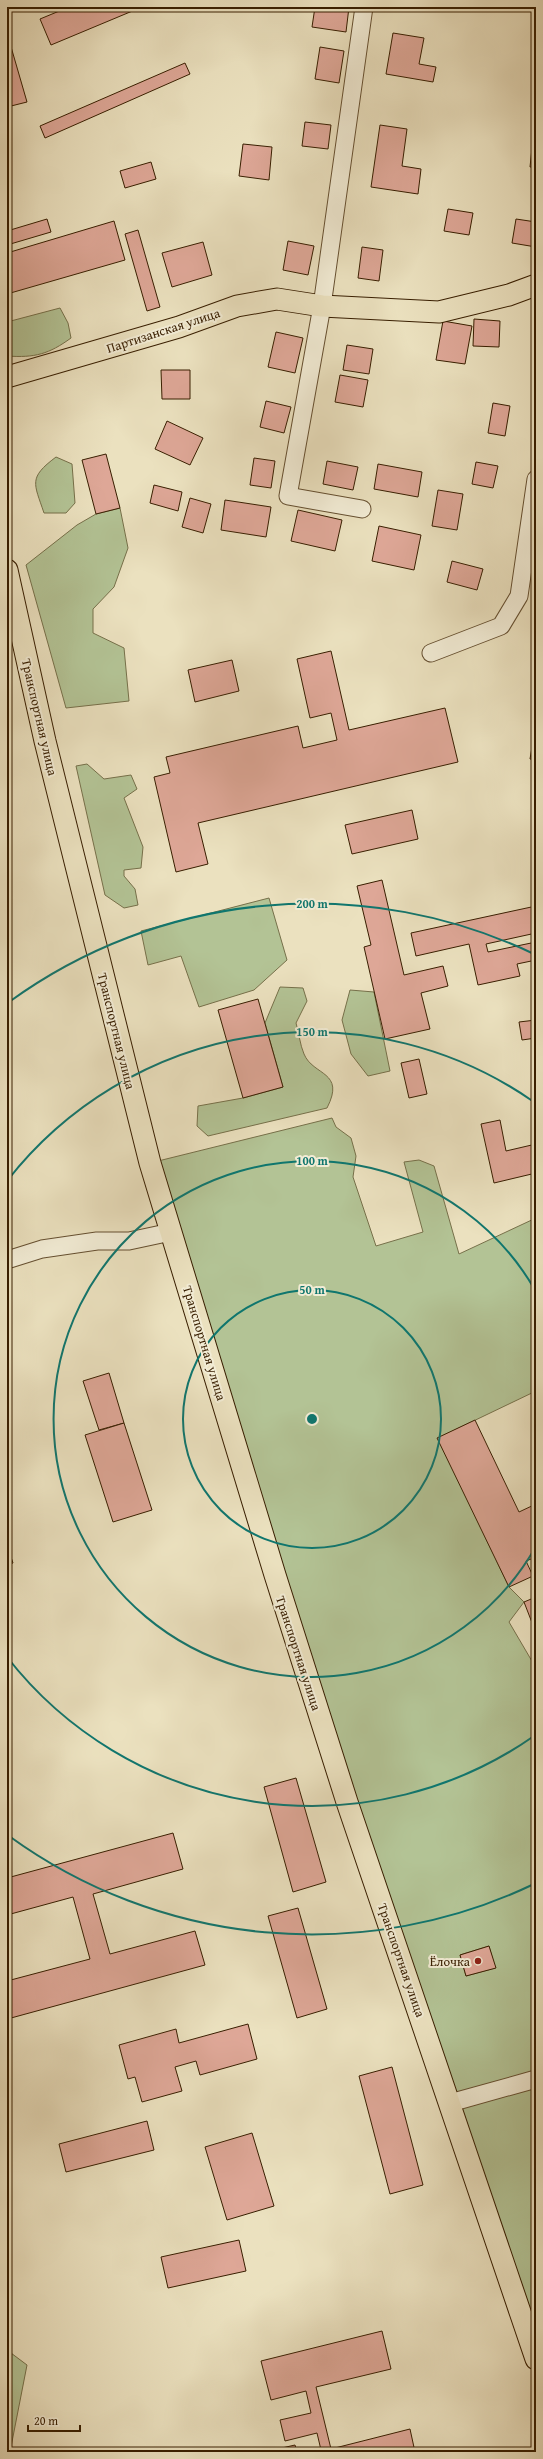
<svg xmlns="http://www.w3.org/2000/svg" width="543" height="2459" viewBox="0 0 543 2459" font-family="'Gentium Book Plus',serif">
<rect width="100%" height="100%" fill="#ebe1bf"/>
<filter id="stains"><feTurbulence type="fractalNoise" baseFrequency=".005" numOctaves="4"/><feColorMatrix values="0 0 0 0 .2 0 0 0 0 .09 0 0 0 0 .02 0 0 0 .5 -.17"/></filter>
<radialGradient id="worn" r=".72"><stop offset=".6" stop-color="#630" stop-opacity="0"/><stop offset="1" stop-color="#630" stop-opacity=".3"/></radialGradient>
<g fill="#b3c395" stroke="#76704a" fill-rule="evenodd">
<path d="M60,308L68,323L71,338C49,354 35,358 7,356V322Z"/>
<path d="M56,457L72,464L75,503L66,513H44C34,483 28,478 56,457Z"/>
<polygon points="120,508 128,548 114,587 93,609 93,633 124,648 129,701 66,708 26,565 77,525 96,514"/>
<polygon points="87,764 104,779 131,775 137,789 124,798 143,847 141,868 124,870 124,876 135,889 138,905 124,908 105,895 76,766"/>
<polygon points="269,898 287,960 254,990 199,1007 181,956 148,965 141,931"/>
<path d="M280,987L303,988L307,1001L296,1023C299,1033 300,1045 304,1054C313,1076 346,1071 327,1108L208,1136L197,1126L198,1106L243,1098L283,1087L265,1023Z"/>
<polygon points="350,990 374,992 390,1071 368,1076 351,1054 342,1020"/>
<path d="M332,1118L336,1127L351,1138L356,1156L353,1177L376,1246L423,1232L404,1162L419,1160L434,1166L459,1254L536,1218V1391L438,1438L509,1587L524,1602L509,1622L536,1668V2359L150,1163ZM489,1946L495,1968L466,1976L460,1955Z"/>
<polygon points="7,2350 27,2365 10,2452 7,2452"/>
</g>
<g fill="#dea797" stroke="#381e00">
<polygon points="69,7 142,7 51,45 40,19"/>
<polygon points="315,7 349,7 346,32 312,27"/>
<polygon points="7,33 27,102 7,107"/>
<polygon points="393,33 424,38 419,64 436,67 433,82 386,74"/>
<polygon points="320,47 344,51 339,83 315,79"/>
<polygon points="185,63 190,74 45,138 40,126"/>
<polygon points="536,82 536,103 533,103"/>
<polygon points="305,122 331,125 328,149 302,146"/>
<polygon points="380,125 407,129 402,166 421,169 418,194 371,187"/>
<polygon points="243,144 272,147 269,180 239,176"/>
<polygon points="532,148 536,148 536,167 530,167"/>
<polygon points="151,162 156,179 125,188 120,171"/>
<polygon points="448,209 473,213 469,235 444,231"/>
<polygon points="47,219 51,232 7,245 7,231"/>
<polygon points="516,219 536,222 536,247 512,243"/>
<polygon points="114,221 125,260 7,294 7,253"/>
<polygon points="138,230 160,307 147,311 125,234"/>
<polygon points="288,241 314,246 308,275 283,270"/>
<polygon points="203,242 212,275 172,287 162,253"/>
<polygon points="362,247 383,250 379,281 358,278"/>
<polygon points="474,319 500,321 499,347 473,346"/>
<polygon points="443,321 472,326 465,364 436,360"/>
<polygon points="276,332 303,338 295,373 268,367"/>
<polygon points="347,345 373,349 369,374 343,370"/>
<polygon points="161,370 190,370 190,399 162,399"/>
<polygon points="340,375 368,380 363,407 335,402"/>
<polygon points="266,401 291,407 284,433 260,427"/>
<polygon points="493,403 510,406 505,436 488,433"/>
<polygon points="167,421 203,438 190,465 155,449"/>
<polygon points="106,454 120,508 96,514 82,460"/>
<polygon points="254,458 275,461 271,488 250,485"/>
<polygon points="327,461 358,467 353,490 323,484"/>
<polygon points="476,462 498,466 493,488 472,484"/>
<polygon points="378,464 422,472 418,497 374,489"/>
<polygon points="154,485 182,492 178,511 150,503"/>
<polygon points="438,490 463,494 457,530 432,526"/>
<polygon points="190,498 211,504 203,533 182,527"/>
<polygon points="225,500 271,507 266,537 221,530"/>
<polygon points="298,510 342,520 335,551 291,541"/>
<polygon points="379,526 421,535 414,570 372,561"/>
<polygon points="452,561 483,569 477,590 447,582"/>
<polygon points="331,651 349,730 445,708 458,762 198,823 208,864 176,872 154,777 170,773 166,757 298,726 303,748 337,740 331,713 310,718 297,659"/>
<polygon points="232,660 239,691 195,702 188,670"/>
<polygon points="536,724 536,760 530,759"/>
<polygon points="412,810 418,839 352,854 345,825"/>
<polygon points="382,880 404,975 443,966 448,986 421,993 430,1029 385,1039 364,947 371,945 357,886"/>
<polygon points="536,906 536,933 486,944 488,952 536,942 536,960 517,964 520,976 478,985 469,944 416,956 411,933"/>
<polygon points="258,999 283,1087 243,1098 218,1010"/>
<polygon points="536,1020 536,1038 522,1040 519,1022"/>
<polygon points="419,1059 427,1094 409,1098 401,1063"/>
<polygon points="500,1120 506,1151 536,1144 536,1173 494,1183 481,1124"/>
<polygon points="109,1373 124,1423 99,1430 83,1381"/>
<polygon points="475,1420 519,1512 536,1504 536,1546 534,1547 536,1557 526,1561 533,1576 509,1587 437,1438"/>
<polygon points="124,1423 152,1510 113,1522 85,1435"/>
<polygon points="7,1545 13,1563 7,1565"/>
<polygon points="536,1597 536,1633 524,1602"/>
<polygon points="296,1778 326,1882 293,1892 264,1787"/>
<polygon points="173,1833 183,1869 93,1894 110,1954 195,1931 205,1965 11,2018 7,2002 7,1981 90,1959 73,1897 7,1915 7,1878"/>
<polygon points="298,1908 327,2009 297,2018 268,1916"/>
<polygon points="489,1946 496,1968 466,1976 460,1955"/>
<polygon points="248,2024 257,2059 200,2075 196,2061 175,2067 182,2091 142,2102 135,2077 128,2079 119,2045 176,2029 179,2043"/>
<polygon points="392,2067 423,2185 390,2194 359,2076"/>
<polygon points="147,2121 154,2150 66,2172 59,2144"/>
<polygon points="252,2133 274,2206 227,2220 205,2147"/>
<polygon points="239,2240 246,2271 168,2288 161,2257"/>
<polygon points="382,2331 391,2369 316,2387 331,2449 410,2429 415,2452 314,2452 321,2450 317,2433 285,2441 280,2420 311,2413 306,2391 271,2400 261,2361"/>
<polygon points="295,2445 297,2452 274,2452 273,2450"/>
</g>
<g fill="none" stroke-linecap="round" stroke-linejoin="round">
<g stroke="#654f30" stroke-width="19">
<g id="minor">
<polyline points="362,509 288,496 322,306 364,7"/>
<polyline points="431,653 501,626 519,596 536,479"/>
<polyline points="7,1260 42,1249 97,1241 129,1241 171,1232"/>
<polyline points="450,2103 536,2079"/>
</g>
</g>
<g stroke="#381e00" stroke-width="23">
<g id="major">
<polyline points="7,377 179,327 237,306 277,299 322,306 439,312 509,295 536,285"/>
<polyline points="7,570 45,741 150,1163 275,1575 347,1802 536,2359"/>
</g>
</g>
<use href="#minor" stroke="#f2ecd5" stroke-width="17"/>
<use href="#major" stroke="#ebe1bf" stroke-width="21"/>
</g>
<g fill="none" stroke="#0f766e" stroke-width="2">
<circle cx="312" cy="1419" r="129"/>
<path d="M535 1548A258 258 0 1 1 535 1290"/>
<path d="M534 1736A387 387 0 0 1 7 1657M7 1181A387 387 0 0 1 534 1102"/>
<path d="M534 1884A515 515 0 0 1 9 1836M9 1002A515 515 0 0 1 534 954"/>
</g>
<circle fill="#8f2418" stroke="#f2ecd5" stroke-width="1.5" cx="478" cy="1961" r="4"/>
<g text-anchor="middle" stroke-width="4" stroke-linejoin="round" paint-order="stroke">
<g font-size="13" fill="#381e00" stroke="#f2ecd5">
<text transform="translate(163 330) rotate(-18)" y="5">Партизанская улица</text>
<text transform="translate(40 717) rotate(77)" y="5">Транспортная улица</text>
<text transform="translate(117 1031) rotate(76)" y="5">Транспортная улица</text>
<text transform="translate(205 1343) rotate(73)" y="5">Транспортная улица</text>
<text transform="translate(299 1653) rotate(72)" y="5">Транспортная улица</text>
<text transform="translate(402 1960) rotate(71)" y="5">Транспортная улица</text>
</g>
<g font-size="13" fill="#381e00" stroke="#f2ecd5" text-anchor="end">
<text x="470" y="1966">Ёлочка</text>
</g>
</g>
<circle cx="312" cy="1419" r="6" fill="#0f766e" stroke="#f2ecd5" stroke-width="2"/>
<g font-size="12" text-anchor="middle" font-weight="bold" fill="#0f766e" stroke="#f2ecd5" stroke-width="4" stroke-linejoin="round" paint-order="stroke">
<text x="312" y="908">200 m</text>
<text x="312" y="1036">150 m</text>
<text x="312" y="1165">100 m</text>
<text x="312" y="1294">50 m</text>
</g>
<rect width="543" height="2459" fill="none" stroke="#ebe1bf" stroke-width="24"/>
<rect x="8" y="8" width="527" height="2443" fill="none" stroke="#381e00" stroke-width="2"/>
<rect x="12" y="12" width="519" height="2435" fill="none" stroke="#381e00"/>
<path d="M28 2425v6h52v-6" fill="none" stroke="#381e00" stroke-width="2"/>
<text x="34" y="2425" font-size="12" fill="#381e00" stroke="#f2ecd5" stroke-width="3" paint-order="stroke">20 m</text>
<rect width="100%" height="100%" filter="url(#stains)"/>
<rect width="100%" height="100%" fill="url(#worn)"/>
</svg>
